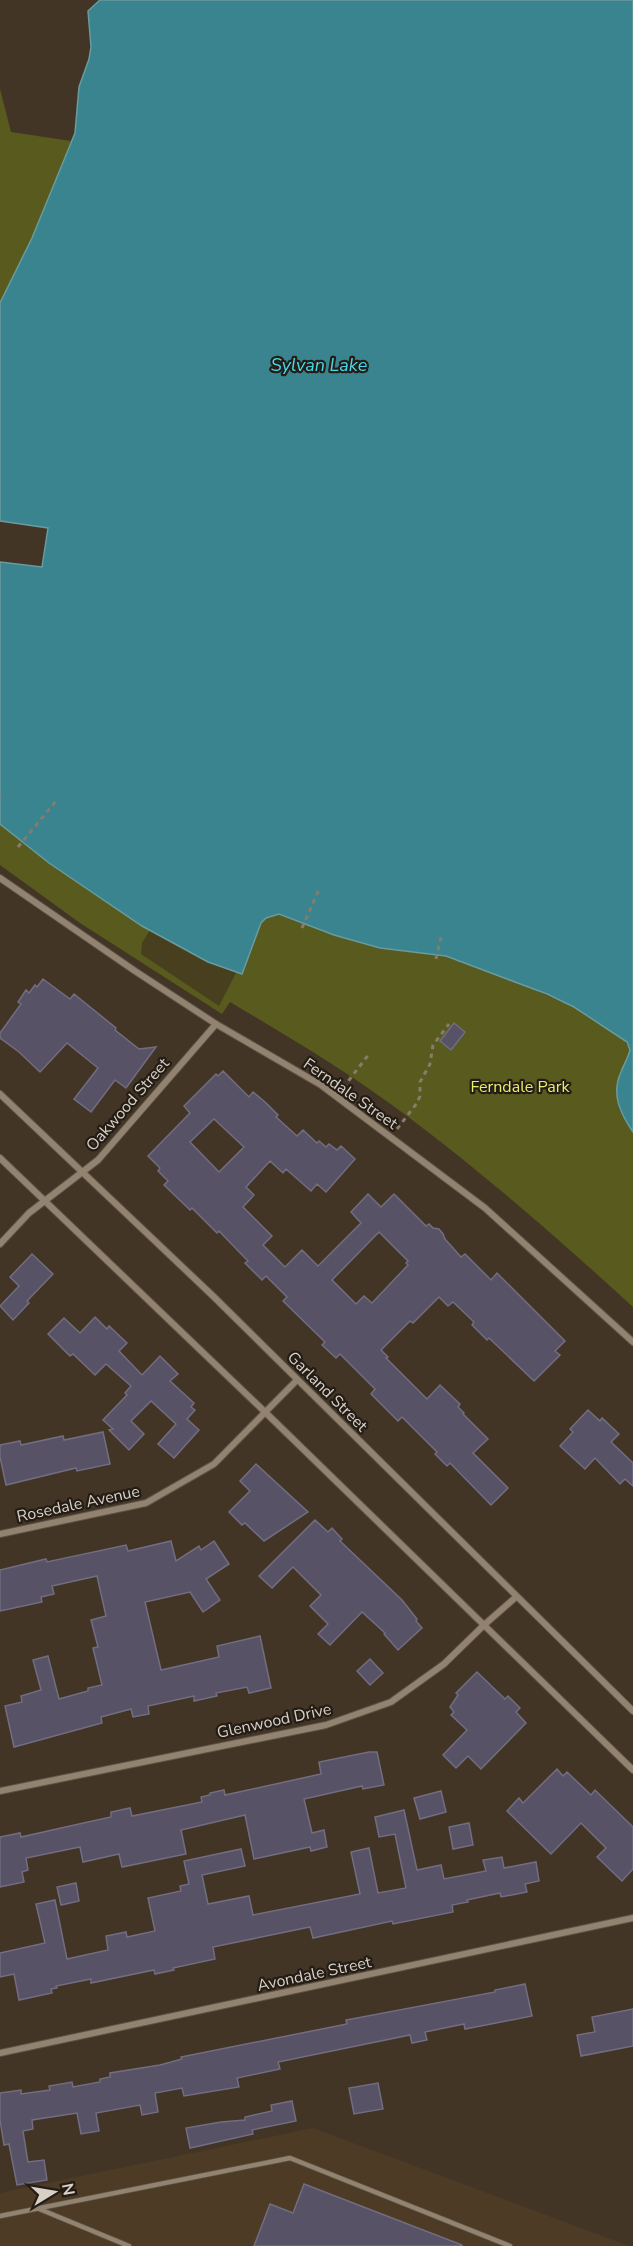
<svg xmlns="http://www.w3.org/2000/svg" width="633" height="2246" viewBox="0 0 633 2246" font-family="'Nunito Sans',sans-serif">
<rect width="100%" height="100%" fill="#423525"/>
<polygon fill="#4d3b25" points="313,2128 629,2246 0,2246 0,2193"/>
<g fill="#585a1e">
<polygon points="0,89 11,132 71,141 32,238 0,303"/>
<path d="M0,824L49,863L142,926L208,962L242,973L261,923L266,918L279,914L334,935L380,948L446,956L500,975L574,1007L623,1038L630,1049L621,1072L619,1109L633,1132V1307C559,1239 483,1173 403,1113C348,1072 289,1037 230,1002L222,1014L80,923L0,865Z"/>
</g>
<polygon fill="#473f1e" points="150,930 208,962 237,971 219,1006 141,954 142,943"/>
<path fill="#39848e" stroke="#699b9f" stroke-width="1.5" d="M100,0H633V1132C620,1113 611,1094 621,1072C624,1064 628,1058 630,1050L627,1042L574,1007L547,994L446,956L380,948L334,935L279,914L266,918L261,923L242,974L208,962L142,926L49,863L0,824V562L42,567L48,528L0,521V303L32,238L75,133L79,87L89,59L91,47L88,11Z"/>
<g fill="#575265" stroke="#726d81" stroke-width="1.5" fill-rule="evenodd">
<polygon points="43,979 70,999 74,994 116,1028 115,1030 139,1049 156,1047 126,1088 115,1080 91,1112 74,1099 98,1068 67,1043 40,1072 19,1052 0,1038 0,1033 21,1004 18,1002 26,990 29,993 35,985 37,987"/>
<polygon points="454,1023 465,1032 451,1050 440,1041"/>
<path d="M223,1071L249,1097L253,1092L265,1102L278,1115L276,1117L297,1136L303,1130L317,1143L319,1141L326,1147L329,1144L337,1150L341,1146L355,1159L326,1192L317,1184L311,1191L286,1169L283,1173L270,1161L246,1187L254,1195L243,1207L272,1236L263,1245L285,1267L302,1250L318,1266L361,1223L351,1212L368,1194L381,1207L394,1194L426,1226L429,1224L433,1228L439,1229L443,1234L445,1239L461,1257L465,1254L491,1280L497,1273L565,1341L555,1351L560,1355L534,1381L489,1338L487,1340L472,1325L474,1322L453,1302L448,1306L439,1297L413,1323L410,1321L381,1350L388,1357L386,1358L427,1399L440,1385L460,1404L458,1407L464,1413L463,1414L488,1439L473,1453L508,1488L491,1505L450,1463L447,1466L435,1454L437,1452L402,1417L398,1421L371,1394L375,1389L340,1354L336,1358L322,1345L325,1342L283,1301L287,1297L266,1276L262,1280L245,1263L248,1261L219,1231L217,1233L192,1208L190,1210L164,1185L168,1181L158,1171L160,1168L148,1156L190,1113L184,1106L216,1074L218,1076ZM214,1119L244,1147L219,1172L190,1142ZM379,1232L408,1261L406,1263L408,1265L372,1303L364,1296L356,1304L332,1280Z"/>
<polygon points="32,1254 53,1274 27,1301 29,1303 13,1320 0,1306 19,1286 10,1277"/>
<polygon points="95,1317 107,1329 109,1326 127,1343 119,1351 142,1375 160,1356 178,1374 170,1381 194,1403 191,1407 195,1410 187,1419 199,1430 174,1458 158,1444 176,1424 151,1401 131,1421 144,1434 129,1450 109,1430 113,1429 103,1420 127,1395 125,1393 131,1386 106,1364 95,1375 73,1354 70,1356 48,1334 64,1318 80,1333"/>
<polygon points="588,1410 600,1421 602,1418 619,1434 611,1442 633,1463 633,1486 625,1479 620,1484 595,1458 585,1469 560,1446 573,1432 570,1429"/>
<polygon points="103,1432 110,1464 77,1471 76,1468 6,1485 0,1457 0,1445 20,1441 21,1445 63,1436 64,1440"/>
<polygon points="256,1464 308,1512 264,1541 245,1523 242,1525 229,1512 250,1491 240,1481"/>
<polygon points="315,1520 328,1532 332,1528 342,1539 340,1541 402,1600 417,1619 416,1621 422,1628 398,1650 384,1634 385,1633 362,1612 330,1645 318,1634 328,1624 310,1606 321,1595 293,1567 272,1588 259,1576"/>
<polygon points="171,1541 176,1561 199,1546 201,1550 214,1541 229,1564 206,1579 220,1600 203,1612 190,1592 145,1602 161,1670 219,1657 217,1646 260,1636 271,1688 249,1693 247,1687 216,1693 217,1696 194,1701 194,1696 148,1706 149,1714 133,1717 131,1709 101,1717 102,1723 14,1747 5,1706 22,1702 21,1696 41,1690 33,1660 48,1656 59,1699 88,1691 88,1688 102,1685 93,1648 98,1647 91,1620 106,1616 97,1576 52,1586 54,1594 41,1597 42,1602 0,1611 0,1570 46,1559 47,1562 126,1545 128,1551"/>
<polygon points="370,1659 383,1673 370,1685 357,1671"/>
<polygon points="477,1672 505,1699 508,1696 520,1708 516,1712 526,1723 481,1769 468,1756 456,1768 443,1755 467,1730 451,1715 454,1712 450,1707 458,1695 456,1693"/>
<polygon points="369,1752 377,1752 384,1785 363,1789 362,1786 304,1799 312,1833 324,1830 327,1847 311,1851 310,1847 254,1859 245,1815 181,1830 186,1854 122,1867 119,1854 83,1862 80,1847 26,1858 28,1870 22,1872 24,1882 0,1887 0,1837 20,1833 21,1837 79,1824 111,1817 111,1812 130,1808 132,1816 202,1802 201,1797 210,1795 210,1793 224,1790 225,1795 321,1774 319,1762"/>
<polygon points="557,1769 563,1776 567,1772 591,1795 595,1790 633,1827 633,1869 622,1881 597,1857 606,1848 581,1823 551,1854 507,1811 519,1798 523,1803"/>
<polygon points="441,1791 446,1812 420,1819 414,1798"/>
<polygon points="404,1810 417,1870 441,1865 444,1879 486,1871 483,1860 502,1857 504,1868 536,1862 539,1881 525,1884 527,1892 501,1897 500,1893 467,1900 468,1902 452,1905 453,1912 393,1924 392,1921 313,1938 310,1927 213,1947 215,1959 173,1968 174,1970 155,1974 154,1970 91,1983 91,1979 56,1986 57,1988 51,1989 52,1993 19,2000 14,1974 0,1977 0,1953 45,1943 36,1904 55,1900 67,1959 108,1950 106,1936 126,1932 127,1937 155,1931 148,1898 181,1891 180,1886 189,1884 184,1861 241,1849 245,1866 202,1875 208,1904 249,1896 253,1915 360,1894 351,1852 369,1848 378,1893 406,1888 395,1834 379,1837 375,1817"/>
<polygon points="469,1823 473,1845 453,1849 449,1827"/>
<polygon points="76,1883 79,1901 61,1905 57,1887"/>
<polygon points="525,1984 532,2016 465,2029 464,2024 425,2032 427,2040 412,2043 410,2035 278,2062 280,2069 237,2078 239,2087 184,2096 182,2088 155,2093 158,2112 142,2115 140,2105 96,2113 99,2131 81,2134 77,2113 32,2120 33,2129 23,2131 28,2162 44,2160 47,2180 17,2185 9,2144 4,2145 0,2120 0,2093 21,2090 21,2094 50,2090 49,2086 72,2082 73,2087 100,2082 100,2079 110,2077 110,2073 160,2065 182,2059 181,2057 347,2024 346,2020 495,1992 495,1990"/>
<polygon points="633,2009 633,2046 581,2056 577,2035 595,2032 592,2017"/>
<polygon points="378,2083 383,2109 354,2114 349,2088"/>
<polygon points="292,2101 296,2121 252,2130 253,2134 190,2148 186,2128 221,2122 245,2120 245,2117 272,2111 271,2105"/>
<polygon points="304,2184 462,2245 462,2246 254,2246 270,2204 293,2213"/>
</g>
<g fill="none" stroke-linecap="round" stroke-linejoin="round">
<g stroke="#5d5244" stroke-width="6">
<g id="lane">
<polyline points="37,2208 129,2246"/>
<polyline points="0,2216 290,2158 510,2246"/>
</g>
</g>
<g stroke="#5d5244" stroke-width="8">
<g id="street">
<polyline points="0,878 135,971 216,1024 321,1085 485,1208 633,1342"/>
<polyline points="0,1094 213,1296 633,1711"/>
<polyline points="0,1158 265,1412 633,1770"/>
<polyline points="0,1244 29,1213 98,1160 216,1024"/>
<polyline points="0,1534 146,1503 214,1464 297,1380"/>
<polyline points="0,1791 326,1725 391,1702 444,1664 484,1625 516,1597"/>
<polyline points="0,2053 633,1918"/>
</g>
</g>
<g stroke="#867c6e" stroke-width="3" stroke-dasharray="4.5 4.5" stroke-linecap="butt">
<polyline points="0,795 1,796"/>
<polyline points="18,847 56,801"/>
<polyline points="302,928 320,887"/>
<polyline points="436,959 441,937"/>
<polyline points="343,1088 369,1054"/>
<polyline points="397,1129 417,1103 420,1096 420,1082 430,1064 433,1045 449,1024"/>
</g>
<use href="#lane" stroke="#928371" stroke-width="4.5"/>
<use href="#street" stroke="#928371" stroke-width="6"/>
</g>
<g text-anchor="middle" stroke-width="4.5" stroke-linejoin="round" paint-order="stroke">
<g font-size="16" fill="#e8ed69" stroke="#241d16">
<text x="520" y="1092">Ferndale Park</text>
</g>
<g font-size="16" fill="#d8d0c6" stroke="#241d16">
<text transform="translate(351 1093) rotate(35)" y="6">Ferndale Street</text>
<text transform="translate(127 1104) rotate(-49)" y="6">Oakwood Street</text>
<text transform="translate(328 1391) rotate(45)" y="6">Garland Street</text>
<text transform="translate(78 1503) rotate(-12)" y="6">Rosedale Avenue</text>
<text transform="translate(274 1720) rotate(-12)" y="6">Glenwood Drive</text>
<text transform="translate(314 1973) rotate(-12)" y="6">Avondale Street</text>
</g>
<g font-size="18" font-style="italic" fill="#47d9ec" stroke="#241d16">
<text x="319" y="371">Sylvan Lake</text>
</g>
</g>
<g transform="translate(54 2192) rotate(79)" stroke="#241d16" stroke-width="4.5" paint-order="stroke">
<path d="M0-4.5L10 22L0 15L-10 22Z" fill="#d8d0c6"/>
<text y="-9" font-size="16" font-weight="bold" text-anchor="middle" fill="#d8d0c6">N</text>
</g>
</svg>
